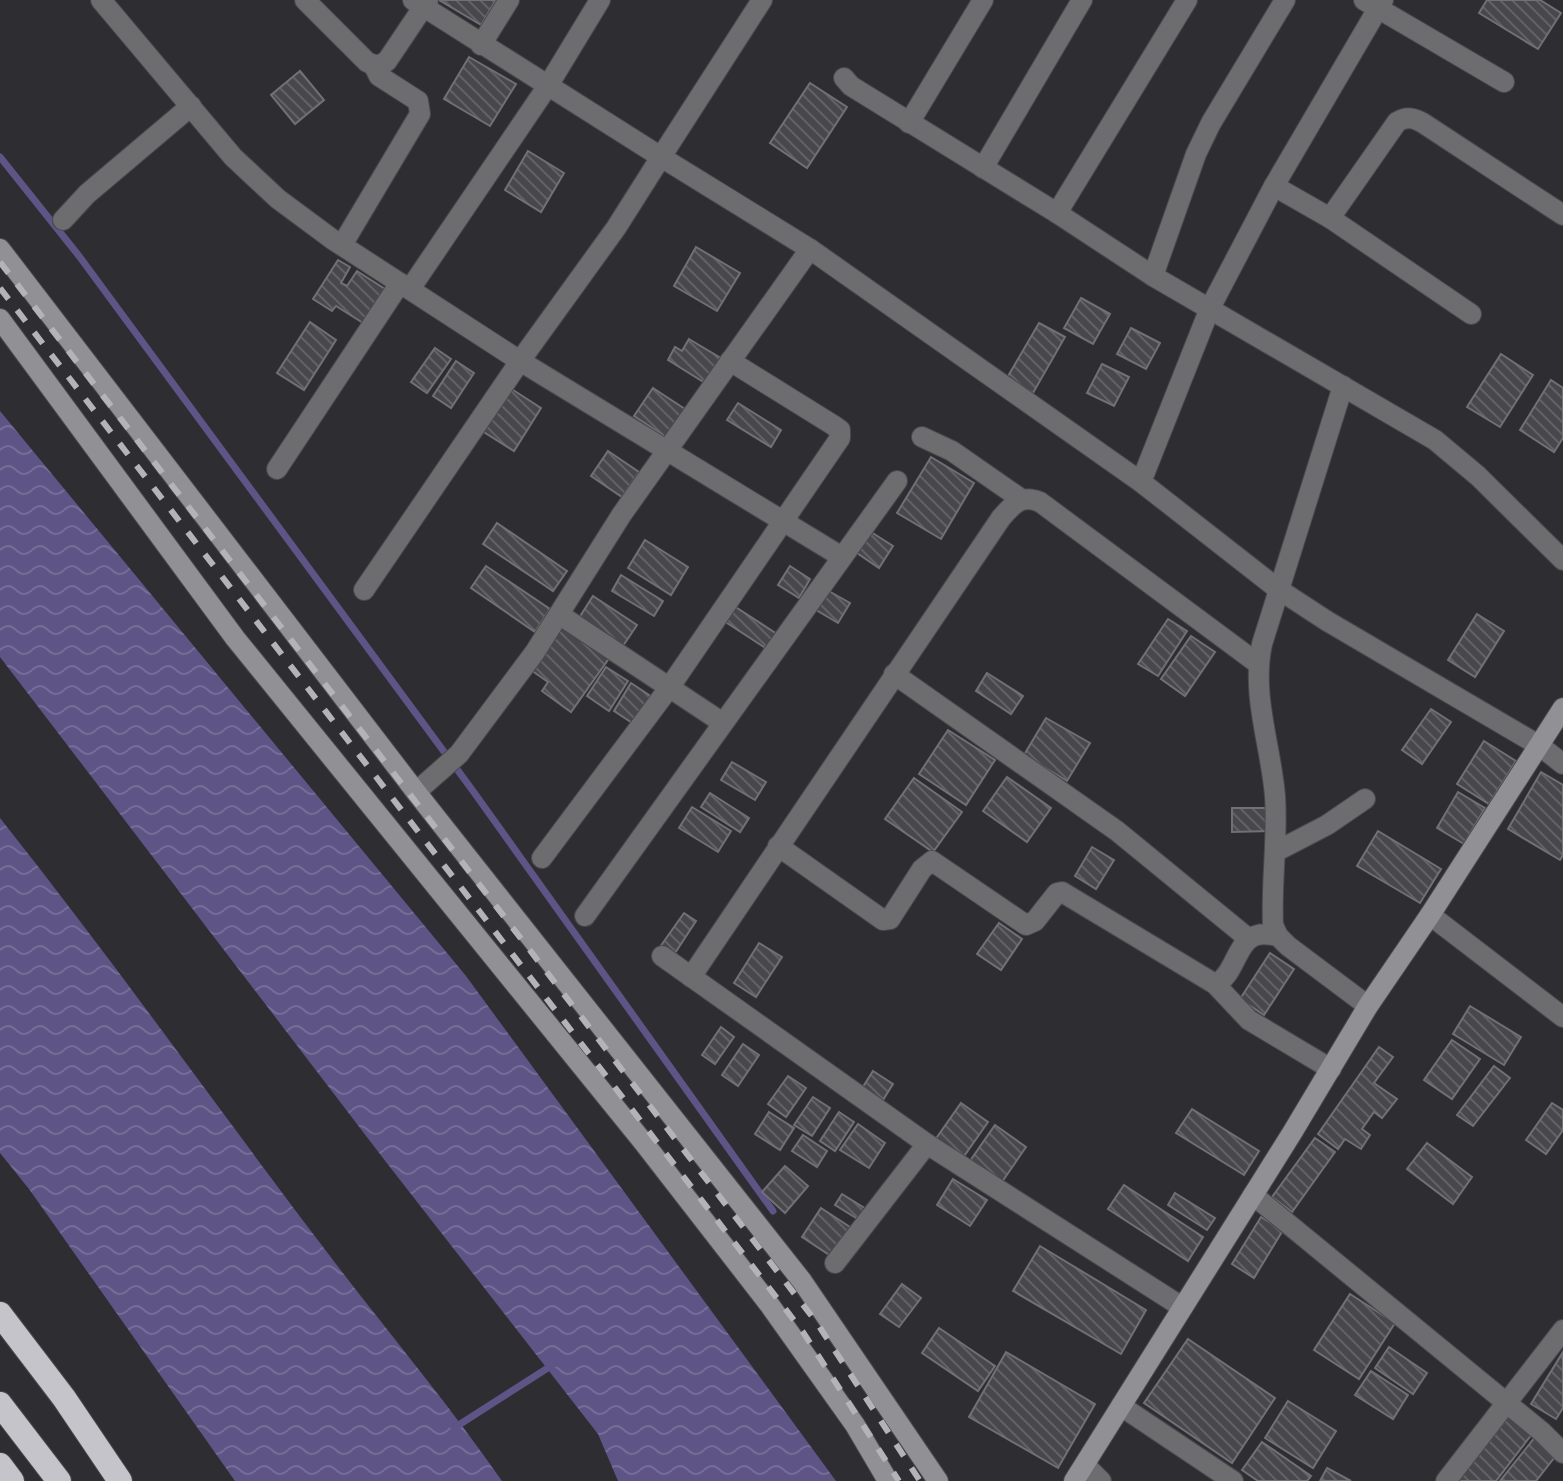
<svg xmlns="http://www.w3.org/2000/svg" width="1563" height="1481" viewBox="0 0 1563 1481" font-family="'IBM Plex Sans',sans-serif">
<defs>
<pattern id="water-waves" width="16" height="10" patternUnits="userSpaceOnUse" patternTransform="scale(2)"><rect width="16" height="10" fill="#5e5486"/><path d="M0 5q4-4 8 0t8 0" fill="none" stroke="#756d98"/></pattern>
<pattern id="building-back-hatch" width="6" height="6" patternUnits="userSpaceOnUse" patternTransform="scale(2)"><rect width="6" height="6" fill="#47474c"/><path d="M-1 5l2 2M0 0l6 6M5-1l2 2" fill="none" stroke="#626266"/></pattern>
</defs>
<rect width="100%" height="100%" fill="#2e2d32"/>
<g fill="url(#water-waves)">
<polygon points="0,411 466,976 836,1481 618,1481 598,1434 386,1162 0,657"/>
<path d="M0,818C116,964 223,1116 336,1264C392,1337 450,1406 502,1481H235L29,1189L0,1153Z"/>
</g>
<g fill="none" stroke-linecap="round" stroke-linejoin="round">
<g stroke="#5e5486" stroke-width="7">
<polyline points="0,157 79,256 473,791 773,1211"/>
<polyline points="454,1428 554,1364"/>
</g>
</g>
<g fill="url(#building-back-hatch)" stroke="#717076" stroke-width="2">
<polygon points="439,0 496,0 481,25"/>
<polygon points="1487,0 1540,0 1561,13 1538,49 1479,13"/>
<polygon points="469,57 516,84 490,126 444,99"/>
<polygon points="300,71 324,100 295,124 271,95"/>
<polygon points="810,83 847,107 807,168 770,143"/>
<polygon points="528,151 564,173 541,212 505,190"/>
<polygon points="696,247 740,273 717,311 674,286"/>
<polygon points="338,260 350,267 341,283 347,286 357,271 385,289 363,323 336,306 332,311 313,299"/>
<polygon points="1081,298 1110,314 1093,344 1064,328"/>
<polygon points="310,322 336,340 304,390 277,373"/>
<polygon points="1039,323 1065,337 1033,393 1007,378"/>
<polygon points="1131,328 1160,343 1146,369 1117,354"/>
<polygon points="689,339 724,360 705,383 668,360 675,347 682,351"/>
<polygon points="435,348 451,359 427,393 411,382"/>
<polygon points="1501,354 1533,375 1500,427 1467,407"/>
<polygon points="456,361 474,373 451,408 433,396"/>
<polygon points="1102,364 1129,377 1114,406 1087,393"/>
<polygon points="1551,380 1563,388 1563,438 1554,452 1520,430"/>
<polygon points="510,388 541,408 514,451 482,431"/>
<polygon points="653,388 688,411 669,439 634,416"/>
<polygon points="738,403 781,430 771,447 727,420"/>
<polygon points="608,451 639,472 622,497 591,476"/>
<polygon points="931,457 974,483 941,539 897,513"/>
<polygon points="497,523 567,571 553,591 483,544"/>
<polygon points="871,532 893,546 879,568 857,553"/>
<polygon points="645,540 688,567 671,595 628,568"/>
<polygon points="486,566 550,609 535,632 471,588"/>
<polygon points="790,566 810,579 799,598 778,585"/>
<polygon points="621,575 663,601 654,616 612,591"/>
<polygon points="827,590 850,603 838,623 816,610"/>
<polygon points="593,596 637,625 623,646 579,618"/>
<polygon points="734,606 780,636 770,651 724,621"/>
<polygon points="1477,614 1504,631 1475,677 1448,660"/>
<polygon points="1168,619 1187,631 1158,676 1138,664"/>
<polygon points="563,624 610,657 571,712 542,691 548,682 531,670"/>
<polygon points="1191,636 1215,652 1185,696 1161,679"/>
<polygon points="606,667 628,681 609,711 587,696"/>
<polygon points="987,673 1023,696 1011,714 976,691"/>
<polygon points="631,683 652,697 634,724 614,711"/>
<polygon points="1431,709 1451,722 1422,764 1402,750"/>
<polygon points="1046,718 1090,743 1067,781 1024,755"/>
<polygon points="948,730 995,760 966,805 919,774"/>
<polygon points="1484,741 1516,761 1489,804 1457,784"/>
<polygon points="732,762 766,782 755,800 721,780"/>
<polygon points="1541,772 1563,785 1563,855 1560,860 1508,829"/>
<polygon points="1007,777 1051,808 1027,842 983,811"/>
<polygon points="914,778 962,812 933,852 885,819"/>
<polygon points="1458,792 1485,808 1464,844 1437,828"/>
<polygon points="710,793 749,818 740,832 701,807"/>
<polygon points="692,807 731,831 718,852 679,828"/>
<polygon points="1232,808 1270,808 1270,831 1232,832"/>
<polygon points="1378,831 1441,869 1420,903 1357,866"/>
<polygon points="1092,847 1114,860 1096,889 1075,876"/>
<polygon points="684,913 696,921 673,956 660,947"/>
<polygon points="999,923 1022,939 1001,970 977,954"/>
<polygon points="759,943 782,957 756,997 734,983"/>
<polygon points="1270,953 1294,969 1264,1015 1240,999"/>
<polygon points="1470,1006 1521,1037 1504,1065 1453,1034"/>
<polygon points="721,1027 734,1037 715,1064 702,1055"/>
<polygon points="1452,1040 1480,1059 1452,1099 1424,1080"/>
<polygon points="743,1044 759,1055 738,1086 722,1075"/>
<polygon points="1379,1047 1393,1057 1374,1083 1397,1099 1382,1118 1374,1112 1362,1129 1370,1135 1361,1149 1345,1139 1338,1149 1318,1134"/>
<polygon points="1494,1066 1510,1078 1473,1126 1457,1115"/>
<polygon points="873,1071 893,1084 881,1103 861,1090"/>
<polygon points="788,1076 806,1088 786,1117 768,1104"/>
<polygon points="813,1097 830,1108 812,1136 794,1125"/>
<polygon points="961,1103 988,1122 962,1159 935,1140"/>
<polygon points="1552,1103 1563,1110 1563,1130 1546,1154 1526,1140"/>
<polygon points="1192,1109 1259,1151 1244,1175 1176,1133"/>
<polygon points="769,1112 794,1128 780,1150 755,1134"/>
<polygon points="839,1112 854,1122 835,1151 820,1141"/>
<polygon points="858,1124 885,1143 869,1168 840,1150"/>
<polygon points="995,1125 1026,1147 1002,1182 970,1161"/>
<polygon points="803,1135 827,1151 817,1167 792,1151"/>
<polygon points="1315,1138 1335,1152 1292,1212 1272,1197"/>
<polygon points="1427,1143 1472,1177 1453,1204 1407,1169"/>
<polygon points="785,1166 808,1186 785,1213 762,1192"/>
<polygon points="953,1179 987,1200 970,1226 937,1205"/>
<polygon points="1124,1185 1203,1237 1188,1261 1108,1209"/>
<polygon points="1175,1193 1215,1218 1207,1230 1168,1205"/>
<polygon points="842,1194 871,1212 864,1223 835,1205"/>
<polygon points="821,1208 850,1227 831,1256 802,1237"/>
<polygon points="1261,1217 1283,1230 1254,1278 1232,1264"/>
<polygon points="1040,1246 1146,1310 1121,1354 1013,1291"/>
<polygon points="902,1284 921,1298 899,1327 880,1314"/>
<polygon points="1350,1294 1395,1323 1359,1379 1314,1350"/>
<polygon points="939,1328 995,1366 978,1391 922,1353"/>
<polygon points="1188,1339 1275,1398 1232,1463 1144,1403"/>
<polygon points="1389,1347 1427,1373 1413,1394 1375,1368"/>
<polygon points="1006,1352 1095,1404 1058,1468 969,1417"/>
<polygon points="1563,1352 1563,1408 1556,1419 1531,1404"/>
<polygon points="1371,1371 1408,1395 1393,1419 1355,1395"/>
<polygon points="1288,1401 1336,1431 1313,1468 1265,1438"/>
<polygon points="1509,1416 1532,1434 1496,1481 1458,1481"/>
<polygon points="1536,1436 1558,1453 1536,1481 1500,1481"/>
<polygon points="1262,1442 1311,1476 1307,1481 1258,1481 1242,1470"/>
<polygon points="1327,1468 1351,1481 1320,1481"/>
</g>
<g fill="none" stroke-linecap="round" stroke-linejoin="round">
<g stroke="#49484d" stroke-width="22">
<g id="street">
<polyline points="101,0 233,157 278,199 332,239 520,361 842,557"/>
<path d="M305,0L367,62C375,66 380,66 387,61L428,0"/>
<polyline points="413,0 661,157 762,0"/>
<polyline points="1364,0 1504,82"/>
<polyline points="481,45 509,0"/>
<polyline points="844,78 851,86 1057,213 1153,276 1435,440 1478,476 1563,560"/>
<polyline points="909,123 983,0"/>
<polyline points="983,168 1082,0"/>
<polyline points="1274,186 1330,218 1471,314"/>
<polyline points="1057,213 1187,0"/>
<path d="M1330,218L1397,122C1407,116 1414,118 1423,123L1563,215"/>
<polyline points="63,220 87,194 191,106"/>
<polyline points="342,245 420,114 418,101 379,76 374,66"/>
<polyline points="1153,276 1196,154 1211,123 1285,0"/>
<polyline points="410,289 549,84 600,0"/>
<path d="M1343,386L1262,644C1251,695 1271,746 1275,796C1278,839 1271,882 1273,925L1278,936L1288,946L1368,1006"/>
<polyline points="922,437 952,451 1021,499"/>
<polyline points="277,469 400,283"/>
<polyline points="1141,482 1210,308 1274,186 1383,0"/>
<polyline points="364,590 520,361 616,228 661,157 810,249 1141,482 1278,589 1327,621 1540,746 1563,764"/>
<polyline points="560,615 723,723"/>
<polyline points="894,674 1117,831 1249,939"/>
<polyline points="416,792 459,754 535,652 622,514 810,249"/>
<path d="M778,846L883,920L890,919L922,869L932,861L1026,925L1035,921L1057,893L1062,892L1215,984C1235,977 1236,939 1258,935C1264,933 1272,935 1278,936"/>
<polyline points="1275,852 1327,825 1365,799"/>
<polyline points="542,858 669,688 840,438 840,430 833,425 730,361"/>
<polyline points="1430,915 1563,1017"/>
<polyline points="585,916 897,481"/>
<polyline points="662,956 927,1144 1182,1307"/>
<path d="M691,977L1001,518C1013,504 1022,494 1040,502L1257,663"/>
<polyline points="1215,984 1249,1020 1331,1069"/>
<polyline points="1253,1195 1542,1432 1563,1453"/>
<polyline points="835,1263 927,1144"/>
<polyline points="1121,1406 1233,1481"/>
<polyline points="1085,1465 1101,1481"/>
<polyline points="1446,1481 1563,1330"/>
</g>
</g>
<g stroke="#49484d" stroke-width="22">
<g id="secondary">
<polyline points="0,249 416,792 802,1281 938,1481"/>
<polyline points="0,319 235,638 644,1143 769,1304 855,1425 888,1481"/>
<polyline points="1074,1481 1292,1133 1368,1006 1430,915 1563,708"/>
</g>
</g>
<g stroke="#49484d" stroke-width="26">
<g id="highway">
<polyline points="0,1314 64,1398 120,1481"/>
<polyline points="0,1404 59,1481"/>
<polyline points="0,1465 12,1481"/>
</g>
</g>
<use href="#street" stroke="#6d6d70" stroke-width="20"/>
<use href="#secondary" stroke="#919094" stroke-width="20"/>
<use href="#highway" stroke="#c5c4cb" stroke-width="24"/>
<g stroke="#b4b4b8" stroke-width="6" stroke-dasharray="14 14" stroke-linecap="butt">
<polyline points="0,262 817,1323 920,1481"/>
<polyline points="0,288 803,1332 899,1481"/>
</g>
</g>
</svg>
